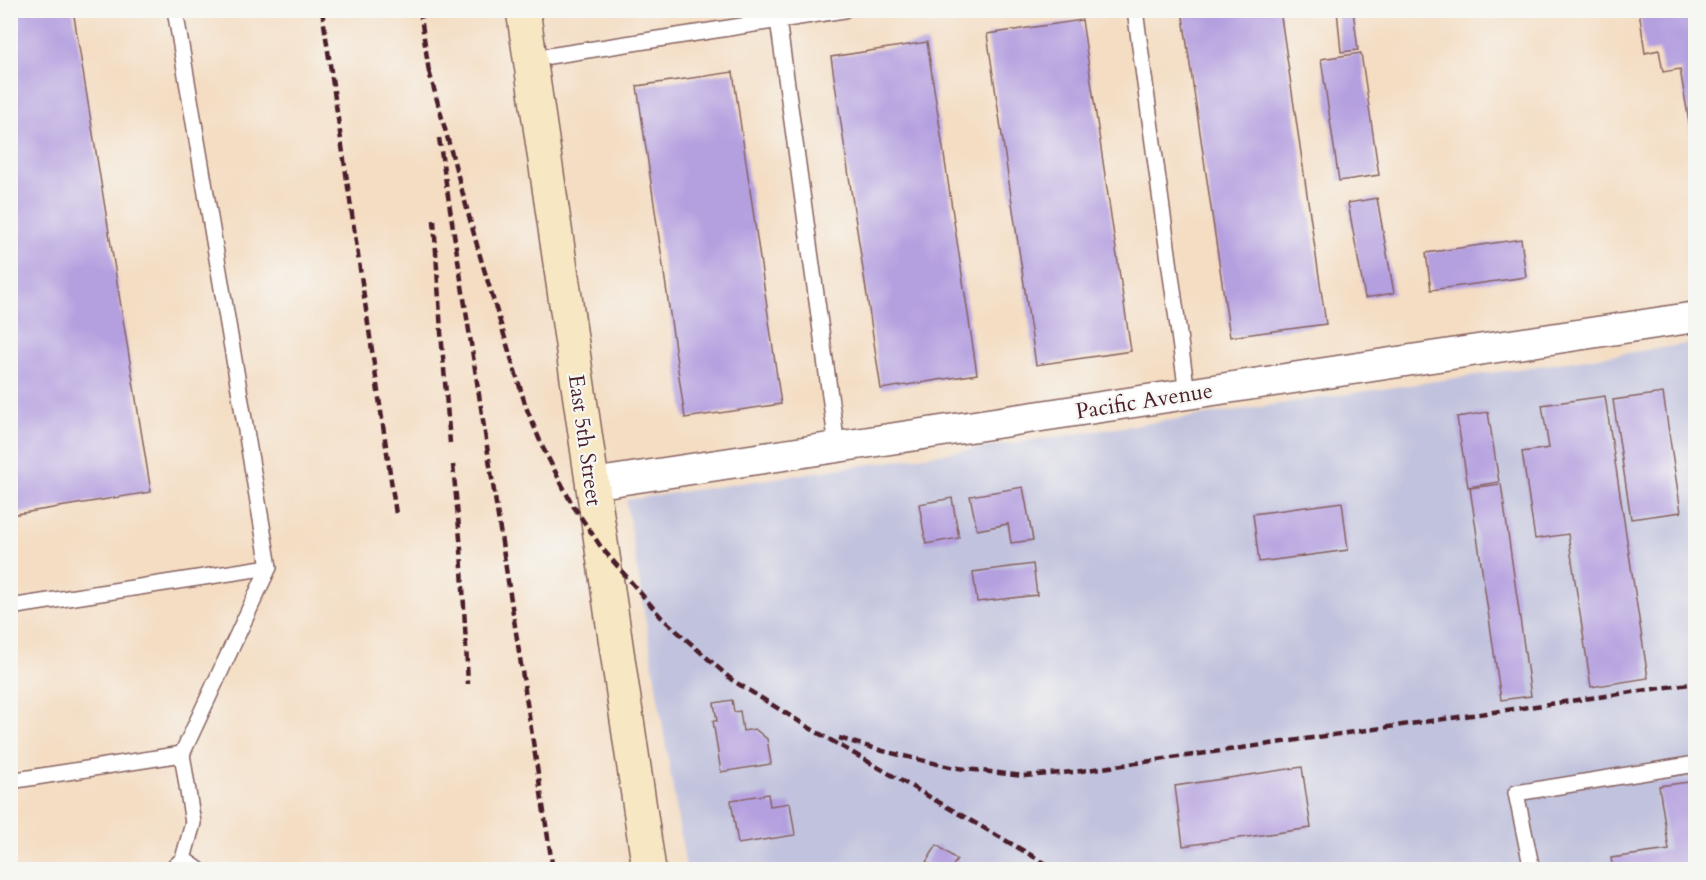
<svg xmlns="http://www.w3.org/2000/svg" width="1706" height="880" viewBox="0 0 1706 880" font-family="Cardo,serif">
<rect width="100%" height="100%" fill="#f6f6f2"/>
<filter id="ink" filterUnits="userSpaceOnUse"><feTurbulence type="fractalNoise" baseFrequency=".0167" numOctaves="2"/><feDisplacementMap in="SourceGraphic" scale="12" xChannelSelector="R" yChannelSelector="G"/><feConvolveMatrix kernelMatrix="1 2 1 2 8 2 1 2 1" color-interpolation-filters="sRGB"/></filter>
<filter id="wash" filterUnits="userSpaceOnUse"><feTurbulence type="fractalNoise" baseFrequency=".008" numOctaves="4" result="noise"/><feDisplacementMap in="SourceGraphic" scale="24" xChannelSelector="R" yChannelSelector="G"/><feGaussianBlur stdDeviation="1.35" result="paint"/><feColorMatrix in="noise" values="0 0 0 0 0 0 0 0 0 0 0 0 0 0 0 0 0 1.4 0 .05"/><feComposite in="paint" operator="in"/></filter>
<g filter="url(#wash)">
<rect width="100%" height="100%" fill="#f4ddc3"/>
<polygon fill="#c1c2dd" points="1695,343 1695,869 686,869 626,500"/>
<g id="blocks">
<g fill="#b49fdf">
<polygon points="10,10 73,10 151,492 10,515"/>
<polygon points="1182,10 1280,10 1326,324 1230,337"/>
<polygon points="1337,10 1353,10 1358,50 1341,52"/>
<polygon points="1639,10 1696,10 1696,163 1680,69 1663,72 1659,50 1645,53"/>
<polygon points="1082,20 1131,351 1036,365 987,34"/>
<polygon points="927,42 977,374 881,389 831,57"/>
<polygon points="1361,53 1379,175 1339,181 1321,59"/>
<polygon points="733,72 781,404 685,418 637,86"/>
<polygon points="1377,198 1394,293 1365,298 1348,203"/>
<polygon points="1521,239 1526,277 1431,290 1426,253"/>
<polygon points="1663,393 1681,512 1631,519 1613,400"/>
<polygon points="1605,396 1648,678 1591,687 1568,534 1535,539 1522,452 1549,448 1542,405"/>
<polygon points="1488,412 1499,482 1468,487 1457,417"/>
<polygon points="1501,484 1531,696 1501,700 1470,488"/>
<polygon points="1023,487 1033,540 1011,543 1008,524 977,530 970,496"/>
<polygon points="952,498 959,538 926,544 919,504"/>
<polygon points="1342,502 1348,550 1259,562 1253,514"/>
<polygon points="1033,564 1037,595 977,602 973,572"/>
<polygon points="732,700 734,712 740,711 743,731 755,729 767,739 771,764 721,772 713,721 717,721 714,703"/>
<polygon points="1302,767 1311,828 1183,846 1175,786"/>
<polygon points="1696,781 1696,870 1613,870 1611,858 1669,850 1659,786"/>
<polygon points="768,794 770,806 790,803 795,835 738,844 731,800"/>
<polygon points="937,845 957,860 950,870 936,870 926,862"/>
</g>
</g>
</g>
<g filter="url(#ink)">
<use href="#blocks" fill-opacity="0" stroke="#866260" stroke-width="1.5"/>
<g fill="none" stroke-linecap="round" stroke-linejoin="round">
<g stroke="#866260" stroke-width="18">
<g id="lane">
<polyline points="1135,10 1187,393"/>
<polyline points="778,20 837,446"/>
<polyline points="530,59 844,10"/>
<polyline points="10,607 269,567 175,10"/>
<polyline points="182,754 269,567"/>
<polyline points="10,781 182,754 193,823 183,859 171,870"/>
<polyline points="183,859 199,870"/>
<polyline points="1532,870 1516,793 1696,764"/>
</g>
</g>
<g stroke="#866260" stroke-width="33">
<polyline id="street" points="592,484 1696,317"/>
</g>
<g stroke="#866260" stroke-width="36">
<polyline id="secondary" points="523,10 649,870"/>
</g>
<use href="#lane" stroke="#fff" stroke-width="15"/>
<use href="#street" stroke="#fff" stroke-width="30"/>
<use href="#secondary" stroke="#f7e8c3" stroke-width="33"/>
<g stroke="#4a1f2b" stroke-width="4.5" stroke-dasharray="9 4.5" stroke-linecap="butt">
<polyline points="322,10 396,514"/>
<polyline points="420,10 430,79"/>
<polyline points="429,71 480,256 526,407 543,448 572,504 601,547 661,617 732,680 813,730 1057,870"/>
<polyline points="439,138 553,870"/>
<polyline points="434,220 441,332 450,443"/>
<polyline points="453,465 461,549 468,684"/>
<polyline points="839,738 883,751 950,767 1023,776 1074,772 1696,683"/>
</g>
</g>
</g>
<g text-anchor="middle" stroke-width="4.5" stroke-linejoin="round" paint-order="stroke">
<g font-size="22" fill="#4a1f2b" stroke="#f6f6f2">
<text transform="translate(1144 400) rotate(-9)" y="8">Pacific Avenue</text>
<text transform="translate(586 440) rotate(82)" y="8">East 5th Street</text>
</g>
</g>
<rect width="1706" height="880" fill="none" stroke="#f6f6f2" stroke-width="36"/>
</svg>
